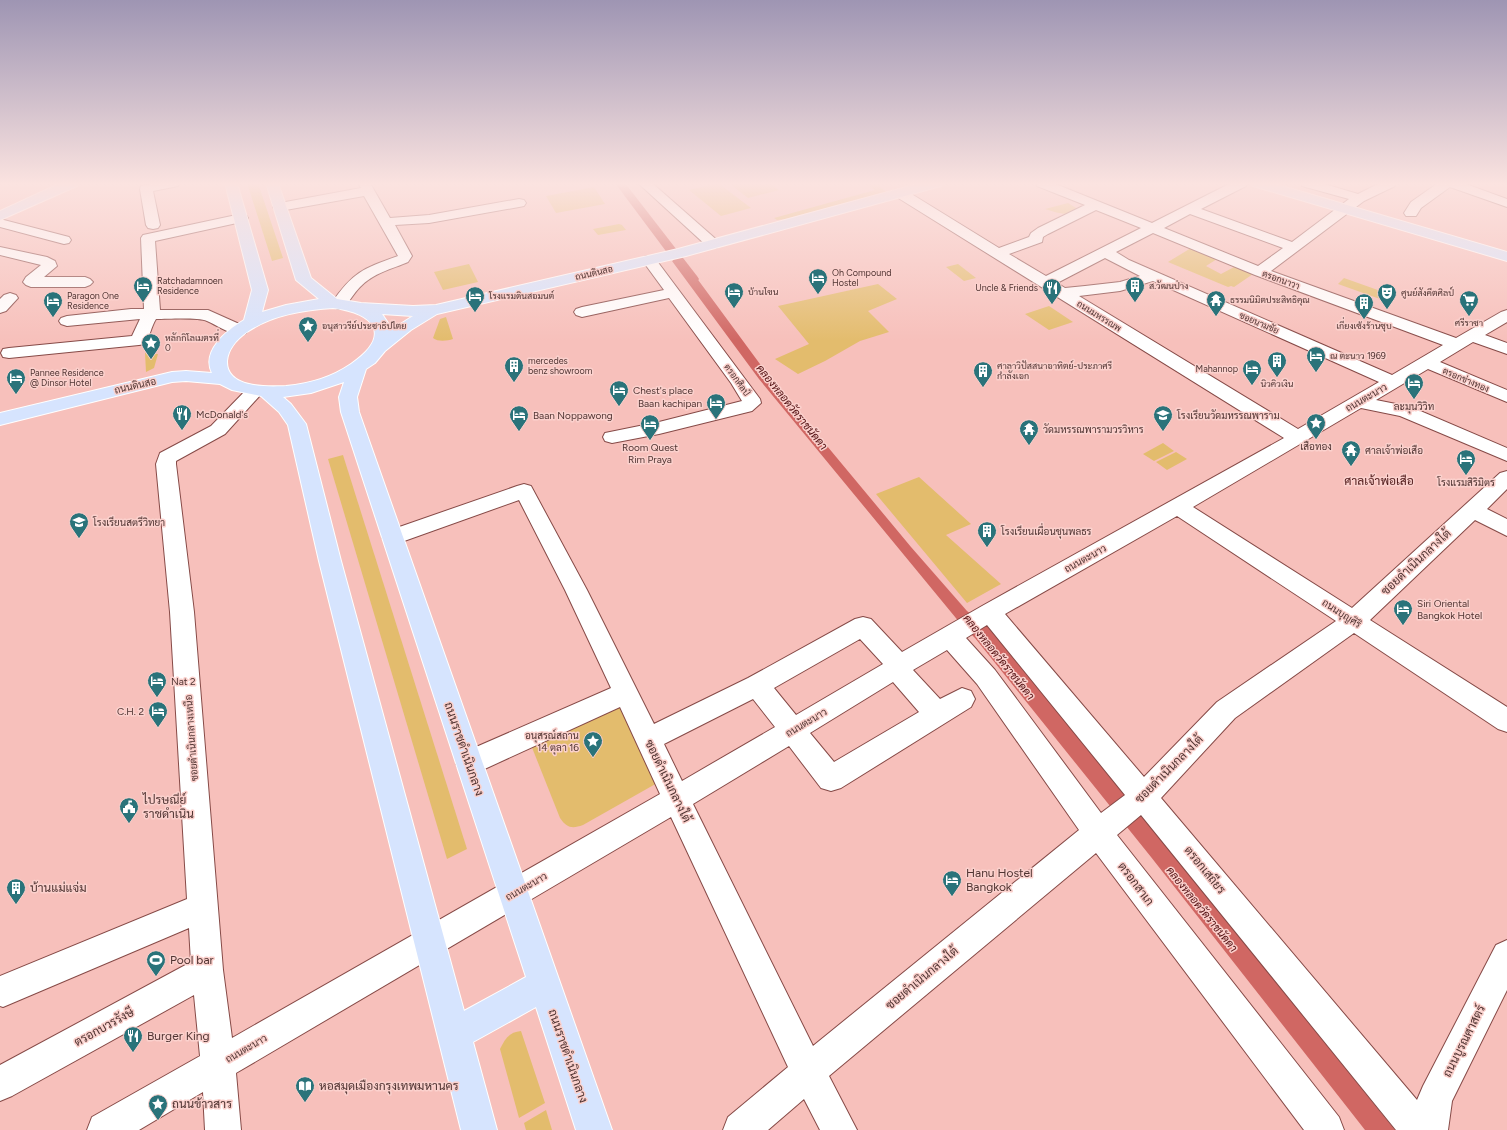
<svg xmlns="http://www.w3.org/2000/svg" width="1507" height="1130" viewBox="0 0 1507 1130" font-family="Figtree,Sarabun,sans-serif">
<rect width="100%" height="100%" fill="#f7c0bb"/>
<g fill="#e3bc6d">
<polygon points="247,183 258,183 283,258 272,261"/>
<polygon points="718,183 751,208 721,216 689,190"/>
<polygon points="729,183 770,183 779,190 748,198"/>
<polygon points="865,183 882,183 883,184 879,186 886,192 785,219 777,220 774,218 875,190"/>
<polygon points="594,187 605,204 556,213 546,196"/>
<path d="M1068,203L1081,211C1069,217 1057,213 1045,209Z"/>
<polygon points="619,224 622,225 626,230 598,235 593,229"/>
<polygon points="1191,248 1217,259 1206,266 1221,274 1236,266 1253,274 1234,287 1231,286 1228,287 1168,262"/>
<polygon points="469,264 478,282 443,290 434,272"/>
<polygon points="958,264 976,278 964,281 946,267"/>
<polygon points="1344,278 1389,294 1380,299 1338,284"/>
<polygon points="878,284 897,299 868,311 889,332 860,341 825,361 798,374 775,359 809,344 778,306"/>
<polygon points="1049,306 1073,322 1049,330 1025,314"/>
<path d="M446,317L453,339C447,341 438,342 433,338L440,319Z"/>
<polygon points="145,353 158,354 154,368 146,372"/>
<polygon points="1163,443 1174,451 1154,461 1143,454"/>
<polygon points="1176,452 1187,459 1167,470 1156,462"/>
<polygon points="343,455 467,849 447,859 328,459"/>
<polygon points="919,477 971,524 946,535 1001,584 967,603 876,494"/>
<path d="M617,702L659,782L583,825C572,829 567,828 560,818L529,740Z"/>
<path d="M521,1031L545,1103L519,1118L500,1049C505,1039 509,1032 521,1031Z"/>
<polygon points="546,1110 552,1130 526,1130 524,1123"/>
</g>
<polygon fill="#d06763" points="682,258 768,375 911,547 967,611 988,627 1144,818 1395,1130 1365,1130 1151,857 975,638 960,623 759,379 672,261"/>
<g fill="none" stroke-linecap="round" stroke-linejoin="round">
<polygon fill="#d06763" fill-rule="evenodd" points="615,183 625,183 697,276 699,279 697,282 689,282"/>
<g stroke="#864a47" stroke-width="2">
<g id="minor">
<polygon points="155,183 179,183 178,186 153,191 160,225 158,228 153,229 148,228 146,225 140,189 141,186"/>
<path d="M358,183H370L390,218L429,215L519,199L524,200L526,203L524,206L519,207L429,223L395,225L412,256L408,262C392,269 373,273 360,287C354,293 350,300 345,307L339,309L333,307L331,304C353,272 362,269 398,256L364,196L280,211L275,210L273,207L275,204L280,203L361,188Z"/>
<polygon points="638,183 652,183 718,241 720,244 718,247 713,248 708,247"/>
<path d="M1036,183H1053L1152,223L1231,183H1247L1246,186L1201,209L1292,242L1349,199L1302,186L1301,183H1321L1358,194L1380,183H1396L1395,186L1364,201L1271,271L1456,338L1501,312L1507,310V322L1485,335L1507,343V354L1473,342L1440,362L1507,390V402L1428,369L1376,400L1411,407L1507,448V461L1400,416L1361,408L1193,507L1352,608L1500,473L1507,471V489L1487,509L1507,519V536L1475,520L1370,620L1507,707V732L1498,729L1354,633L1235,718L1161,798L1417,1100L1423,1086L1496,945L1507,940V990L1452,1101L1448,1130H1396L1141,815L1117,835L1339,1117L1344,1130H1304L1096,853L829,1076L857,1130H820L804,1099L768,1130H723L728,1117L788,1067L671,817L236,1073L241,1130H205L203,1092L139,1130H87L92,1117L200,1056L194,995L12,1096L0,1101V1065L191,962L189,928L3,1007L0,1006V976L187,899L170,612L156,464L160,453L211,426L249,387L255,386L261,387L264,391L225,434L176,461V464L194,612L223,970L232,1038L660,794L620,707L478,772L469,775L460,772L456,763L460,754L611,688L565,590L519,500L393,545L385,542L382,537L385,532L517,486L524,484L531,486L587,590L654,724L748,678L855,619L863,617L871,619L902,652L982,606L1284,438L895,196L893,193L895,190H905L999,248L1029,237L1031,233L1038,228L1085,205L1037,186ZM1096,210L1141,228L1046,276L1009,254L1042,242L1043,237L1048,234ZM1190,214L1283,248L1258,266L1164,228ZM1153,233L1255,275L1443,345L1392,375L1129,260L1116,252ZM1105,258L1140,276L1120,282L1085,286L1065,288L1057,283ZM1153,281L1379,382L1298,429L1079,296L1120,291ZM1177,516L1336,621L1217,702L1144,777L1005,614ZM987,625L1125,795L1101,813L995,670L966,638ZM860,639L883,664L796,715L774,688ZM947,650L977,684L1079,830L813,1046L693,804L789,746L821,788L831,791L841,788L971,707L975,699L971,691L962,688L940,699L913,670ZM893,682L919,712L834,762L810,733ZM753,699L775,727L682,781L664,744Z"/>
<polygon points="1438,183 1463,183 1507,199 1507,207 1450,187 1421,208 1416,216 1406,216 1404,213 1411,202"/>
<path d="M241,214L246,215L248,218L246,221L155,241L160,310H208L246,327L248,330L246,333C232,337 219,326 207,321C198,317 168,319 156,319C151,327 150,336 145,344L139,345L9,358L3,357L1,353L3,349L9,348L132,336L140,319L67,326L61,324L59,321L61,318L67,316L131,309H144L141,238L143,235Z"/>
<polygon points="0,219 69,237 71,240 69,243 64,244 0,227"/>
<polygon points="0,247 47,257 55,261 57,266 44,277 85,277 90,279 93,282 90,285 85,287 31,287 26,285 23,282 26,277 41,265 0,255"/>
<polygon points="649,256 654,257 760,399 761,403 752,411 659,434 612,443 605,441 603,437 605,433 659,422 742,401 731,383 669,298 582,317 576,315 574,312 576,309 582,307 664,290 642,260 644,257"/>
<polygon points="10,293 16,295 18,298 6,311 0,313 0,299 4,295"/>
</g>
</g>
<g stroke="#fff" stroke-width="2">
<g id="major">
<polygon points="61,183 78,183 77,186 0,220 0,211"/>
<path d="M225,183H237L268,290L262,312L286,305L319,299L296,280L266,183H278L311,278L337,299L361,303L413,306L436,305L678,249L921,183H942L941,186L686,256L437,314L411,330L385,351L375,363L366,369L357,397L359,412L612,1130H576L536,1007L473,1042L497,1130H461L319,561L288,425L279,412L261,396L232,390L220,384L186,381L172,382L0,425V413L172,372L186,371L212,373C201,351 227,330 244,320L252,290ZM333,308C376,313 392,336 351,364C332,377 309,384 286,386C267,387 226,388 227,361C228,349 237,339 247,332C272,315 303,310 333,308ZM382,314L413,316L391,330L388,323ZM344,382L339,397L341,412L526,977L464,1011L341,561L306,424L291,404L283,397L311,393Z"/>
<polygon points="1252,183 1272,183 1507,252 1507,261 1253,186"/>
</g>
</g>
<use href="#minor" fill="#fff" fill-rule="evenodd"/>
<use href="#major" fill="#d6e4fe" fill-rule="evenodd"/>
</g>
<linearGradient id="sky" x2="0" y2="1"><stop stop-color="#9e95b3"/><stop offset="0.54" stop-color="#fbe3e0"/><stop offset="1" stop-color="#fbe3e0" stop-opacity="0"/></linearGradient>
<rect width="1507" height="341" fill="url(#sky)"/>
<defs>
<g id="hotel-pin" transform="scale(1)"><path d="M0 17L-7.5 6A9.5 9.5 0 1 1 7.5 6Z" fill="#2a737a" stroke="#fbd1cd"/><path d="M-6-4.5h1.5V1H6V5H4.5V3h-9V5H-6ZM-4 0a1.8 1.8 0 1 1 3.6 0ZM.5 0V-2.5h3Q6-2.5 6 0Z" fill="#fff"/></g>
<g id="building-pin" transform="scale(1)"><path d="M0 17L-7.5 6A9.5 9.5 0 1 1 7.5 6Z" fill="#2a737a" stroke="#fbd1cd"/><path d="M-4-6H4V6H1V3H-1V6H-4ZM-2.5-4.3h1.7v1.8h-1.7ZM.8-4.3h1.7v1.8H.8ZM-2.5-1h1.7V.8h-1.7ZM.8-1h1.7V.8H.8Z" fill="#fff"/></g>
<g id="restaurant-pin" transform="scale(1)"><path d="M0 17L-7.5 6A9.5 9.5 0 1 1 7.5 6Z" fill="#2a737a" stroke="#fbd1cd"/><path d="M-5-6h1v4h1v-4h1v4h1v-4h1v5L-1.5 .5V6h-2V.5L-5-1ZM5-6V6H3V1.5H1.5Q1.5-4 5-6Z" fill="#fff"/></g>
<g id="theatre-pin" transform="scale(1)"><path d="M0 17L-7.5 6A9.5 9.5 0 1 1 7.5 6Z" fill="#2a737a" stroke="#fbd1cd"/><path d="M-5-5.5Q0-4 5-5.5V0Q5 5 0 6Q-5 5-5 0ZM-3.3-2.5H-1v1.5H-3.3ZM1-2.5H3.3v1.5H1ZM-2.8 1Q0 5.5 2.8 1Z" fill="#fff"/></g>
<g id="temple-pin" transform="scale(1)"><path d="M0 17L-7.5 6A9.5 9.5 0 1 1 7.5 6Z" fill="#2a737a" stroke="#fbd1cd"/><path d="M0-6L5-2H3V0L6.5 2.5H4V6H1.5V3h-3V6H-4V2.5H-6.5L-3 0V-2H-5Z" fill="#fff"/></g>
<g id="supermarket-pin" transform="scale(1)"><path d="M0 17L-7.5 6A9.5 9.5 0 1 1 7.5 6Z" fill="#2a737a" stroke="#fbd1cd"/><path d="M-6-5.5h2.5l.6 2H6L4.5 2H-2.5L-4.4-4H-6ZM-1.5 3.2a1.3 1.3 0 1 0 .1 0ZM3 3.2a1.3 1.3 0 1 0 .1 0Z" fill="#fff"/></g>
<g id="sight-pin" transform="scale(1)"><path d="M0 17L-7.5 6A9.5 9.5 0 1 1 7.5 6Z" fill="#2a737a" stroke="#fbd1cd"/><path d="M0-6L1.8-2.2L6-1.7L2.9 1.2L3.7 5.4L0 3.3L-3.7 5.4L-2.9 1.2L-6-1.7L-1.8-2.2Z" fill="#fff"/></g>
<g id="school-pin" transform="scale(1)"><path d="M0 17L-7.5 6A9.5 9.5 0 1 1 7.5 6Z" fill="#2a737a" stroke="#fbd1cd"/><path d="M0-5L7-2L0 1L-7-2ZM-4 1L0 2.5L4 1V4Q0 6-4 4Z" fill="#fff"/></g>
<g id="civic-pin" transform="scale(1)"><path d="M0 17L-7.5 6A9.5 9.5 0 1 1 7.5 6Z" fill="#2a737a" stroke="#fbd1cd"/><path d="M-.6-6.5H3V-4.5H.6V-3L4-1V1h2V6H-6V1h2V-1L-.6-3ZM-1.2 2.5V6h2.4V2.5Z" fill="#fff"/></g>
<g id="stadium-pin" transform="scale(1)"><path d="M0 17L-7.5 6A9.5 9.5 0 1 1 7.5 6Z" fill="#2a737a" stroke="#fbd1cd"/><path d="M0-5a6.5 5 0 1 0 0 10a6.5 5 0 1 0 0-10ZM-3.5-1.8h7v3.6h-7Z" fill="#fff"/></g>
<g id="library-pin" transform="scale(1)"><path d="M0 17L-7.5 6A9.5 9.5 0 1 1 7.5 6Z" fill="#2a737a" stroke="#fbd1cd"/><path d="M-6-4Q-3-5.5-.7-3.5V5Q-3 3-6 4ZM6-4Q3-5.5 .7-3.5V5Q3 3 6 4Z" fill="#fff"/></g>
</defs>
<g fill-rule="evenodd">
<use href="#hotel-pin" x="818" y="278"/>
<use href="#hotel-pin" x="143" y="286"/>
<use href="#building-pin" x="1135" y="286"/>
<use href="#restaurant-pin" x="1052" y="288"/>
<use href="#hotel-pin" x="734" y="292"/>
<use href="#theatre-pin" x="1387" y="293"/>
<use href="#hotel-pin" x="475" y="296"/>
<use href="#temple-pin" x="1216" y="300"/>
<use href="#supermarket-pin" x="1469" y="300"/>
<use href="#hotel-pin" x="53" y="301"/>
<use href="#building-pin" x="1364" y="303"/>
<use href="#sight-pin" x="308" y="326"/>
<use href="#sight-pin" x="151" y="343"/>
<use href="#hotel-pin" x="1316" y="356"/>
<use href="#building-pin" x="1277" y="361"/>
<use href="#building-pin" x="514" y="366"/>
<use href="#hotel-pin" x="1252" y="369"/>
<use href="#building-pin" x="983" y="371"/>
<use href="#hotel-pin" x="16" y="378"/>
<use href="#hotel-pin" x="1414" y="383"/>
<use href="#hotel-pin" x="619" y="390"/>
<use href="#hotel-pin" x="716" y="403"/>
<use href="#restaurant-pin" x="182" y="414"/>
<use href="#hotel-pin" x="519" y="415"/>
<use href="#school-pin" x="1163" y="415"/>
<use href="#sight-pin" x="1316" y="423"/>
<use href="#hotel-pin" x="650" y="424"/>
<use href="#temple-pin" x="1029" y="429"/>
<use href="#temple-pin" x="1351" y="450"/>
<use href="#hotel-pin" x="1466" y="459"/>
<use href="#school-pin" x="79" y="522"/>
<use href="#building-pin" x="987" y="531"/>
<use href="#hotel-pin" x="1403" y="609"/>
<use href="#hotel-pin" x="157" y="681"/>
<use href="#hotel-pin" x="158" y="711"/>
<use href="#sight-pin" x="593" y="741"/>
<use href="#civic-pin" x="129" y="807"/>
<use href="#hotel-pin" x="952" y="880"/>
<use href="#building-pin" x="16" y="888"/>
<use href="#stadium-pin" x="156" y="960"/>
<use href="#restaurant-pin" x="133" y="1036"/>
<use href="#library-pin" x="305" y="1086"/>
<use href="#sight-pin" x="158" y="1104"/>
</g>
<g text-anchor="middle" stroke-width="3" stroke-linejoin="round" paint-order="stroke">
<g font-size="9" fill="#503432" stroke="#fbd1cd">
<text transform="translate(594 273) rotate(-13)" y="3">ถนนดินสอ</text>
<text transform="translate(1281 280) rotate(20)" y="3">ตรอกนาวา</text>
<text transform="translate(1099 316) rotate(32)" y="3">ถนนมหรรณพ</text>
<text transform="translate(1259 323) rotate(23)" y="3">ซอยนามชัย</text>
<text transform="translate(737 380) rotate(54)" y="3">ตรอกศิลป์</text>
<text transform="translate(1466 380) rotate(23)" y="3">ตรอกช่างทอง</text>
</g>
<g font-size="9" fill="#503432" stroke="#fbd1cd" text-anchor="start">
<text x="832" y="276">Oh Compound<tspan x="832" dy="10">Hostel</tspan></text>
<text x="157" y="284">Ratchadamnoen<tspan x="157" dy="10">Residence</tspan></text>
<text x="1149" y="289">ส.วัฒนป่าง</text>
<text x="1038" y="291" text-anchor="end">Uncle &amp; Friends</text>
<text x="748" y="295">บ้านโขน</text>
<text x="1401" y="296">ศูนย์สังคีตศิลป์</text>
<text x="67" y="299">Paragon One<tspan x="67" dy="10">Residence</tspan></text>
<text x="489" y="299">โรงแรมดินสอมนต์</text>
<text x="1230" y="303">ธรรมนิมิตประสิทธิคุณ</text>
<text x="1469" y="326" text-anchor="middle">ศรีราชา</text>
<text x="322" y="329">อนุสาวรีย์ประชาธิปไตย</text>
<text x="1364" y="329" text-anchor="middle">เกี่ยงเซ้งร้านซุบ</text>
<text x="165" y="341">หลักกิโลเมตรที่<tspan x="165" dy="10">0</tspan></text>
<text x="1330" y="359">ณ ตะนาว 1969</text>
<text x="528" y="364">mercedes<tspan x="528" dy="10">benz showroom</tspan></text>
<text x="997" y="369">ศาลาวิปัสสนาอาทิตย์-ประภาศรี<tspan x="997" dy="10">กำลังเอก</tspan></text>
<text x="1238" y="372" text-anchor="end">Mahannop</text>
<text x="30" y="376">Pannee Residence<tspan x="30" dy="10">@ Dinsor Hotel</tspan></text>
<text x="1277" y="387" text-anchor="middle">นิวคิวเงิน</text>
</g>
<g font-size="10" fill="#503432" stroke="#fbd1cd">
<text transform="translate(135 385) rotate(-13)" y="4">ถนนดินสอ</text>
<text transform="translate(1366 397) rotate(-30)" y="4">ถนนตะนาว</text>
<text transform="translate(1085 558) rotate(-29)" y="4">ถนนตะนาว</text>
<text transform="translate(1342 613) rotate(33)" y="4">ถนนบุญศิริ</text>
<text transform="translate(806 722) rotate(-31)" y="4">ถนนตะนาว</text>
<text transform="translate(191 738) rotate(-94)" y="4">ซอยดำเนินกลางเหนือ</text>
<text transform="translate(526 886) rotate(-30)" y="4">ถนนตะนาว</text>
<text transform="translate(246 1048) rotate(-30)" y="4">ถนนตะนาว</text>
</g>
<g font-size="10" fill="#503432" stroke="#fbd1cd" text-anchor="start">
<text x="633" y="394">Chest's place</text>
<text x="702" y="407" text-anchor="end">Baan kachipan</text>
<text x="1414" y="410" text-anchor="middle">ละมุนวิวิท</text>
<text x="196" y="418">McDonald's</text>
<text x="533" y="419">Baan Noppawong</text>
<text x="1177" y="419">โรงเรียนวัดมหรรณพาราม</text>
<text x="1043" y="433">วัดมหรรณพารามวรวิหาร</text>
<text x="1316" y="450" text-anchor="middle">เสือทอง</text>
<text x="650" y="451" text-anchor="middle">Room Quest<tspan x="650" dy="12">Rim Praya</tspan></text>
<text x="1365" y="454">ศาลเจ้าพ่อเสือ</text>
<text x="1466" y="486" text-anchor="middle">โรงแรมสิริมิตร</text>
<text x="93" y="526">โรงเรียนสตรีวิทยา</text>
<text x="1001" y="535">โรงเรียนเผื่อนชุนพลธร</text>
<text x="1417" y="607">Siri Oriental<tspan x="1417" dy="12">Bangkok Hotel</tspan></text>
<text x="171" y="685">Nat 2</text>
<text x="144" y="715" text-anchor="end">C.H. 2</text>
<text x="579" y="739" text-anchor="end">อนุสรณ์สถาน<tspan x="579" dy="12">14 ตุลา 16</tspan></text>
</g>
<g font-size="11" font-style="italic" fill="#541113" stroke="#fbd1cd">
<text transform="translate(792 407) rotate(51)" y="4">คลองหลอดวัดราชนัดดา</text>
<text transform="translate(999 657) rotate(51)" y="4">คลองหลอดวัดราชนัดดา</text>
<text transform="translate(1202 909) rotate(51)" y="4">คลองหลอดวัดราชนัดดา</text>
</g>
<g font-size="12" fill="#4d1717" stroke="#fbd1cd">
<text x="1379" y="485">ศาลเจ้าพ่อเสือ</text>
</g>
<g font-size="12" fill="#503432" stroke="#fbd1cd">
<text transform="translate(1416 562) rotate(-43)" y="4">ซอยดำเนินกลางใต้</text>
<text transform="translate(464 749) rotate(71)" y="4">ถนนราชดำเนินกลาง</text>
<text transform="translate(1169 769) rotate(-45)" y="4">ซอยดำเนินกลางใต้</text>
<text transform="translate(668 781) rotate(64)" y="4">ซอยดำเนินกลางใต้</text>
<text transform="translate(1205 870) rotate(51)" y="4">ตรอกเสถียร</text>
<text transform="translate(1136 884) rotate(53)" y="4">ตรอกสาเก</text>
<text transform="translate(922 978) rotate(-40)" y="4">ซอยดำเนินกลางใต้</text>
<text transform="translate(104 1027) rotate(-29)" y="4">ตรอกบวรรังษี</text>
<text transform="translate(1464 1041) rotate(-63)" y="4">ถนนบูรณศาสตร์</text>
<text transform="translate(568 1056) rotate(71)" y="4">ถนนราชดำเนินกลาง</text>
</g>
<g font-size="12" fill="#503432" stroke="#fbd1cd" text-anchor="start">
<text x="143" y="804">ไปรษณีย์<tspan x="143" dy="14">ราชดำเนิน</tspan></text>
<text x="966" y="877">Hanu Hostel<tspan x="966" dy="14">Bangkok</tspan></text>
<text x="30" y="892">บ้านแม่แจ่ม</text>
<text x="170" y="964">Pool bar</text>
<text x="147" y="1040">Burger King</text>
<text x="319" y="1090">หอสมุดเมืองกรุงเทพมหานคร</text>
<text x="172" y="1108">ถนนข้าวสาร</text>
</g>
</g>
</svg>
